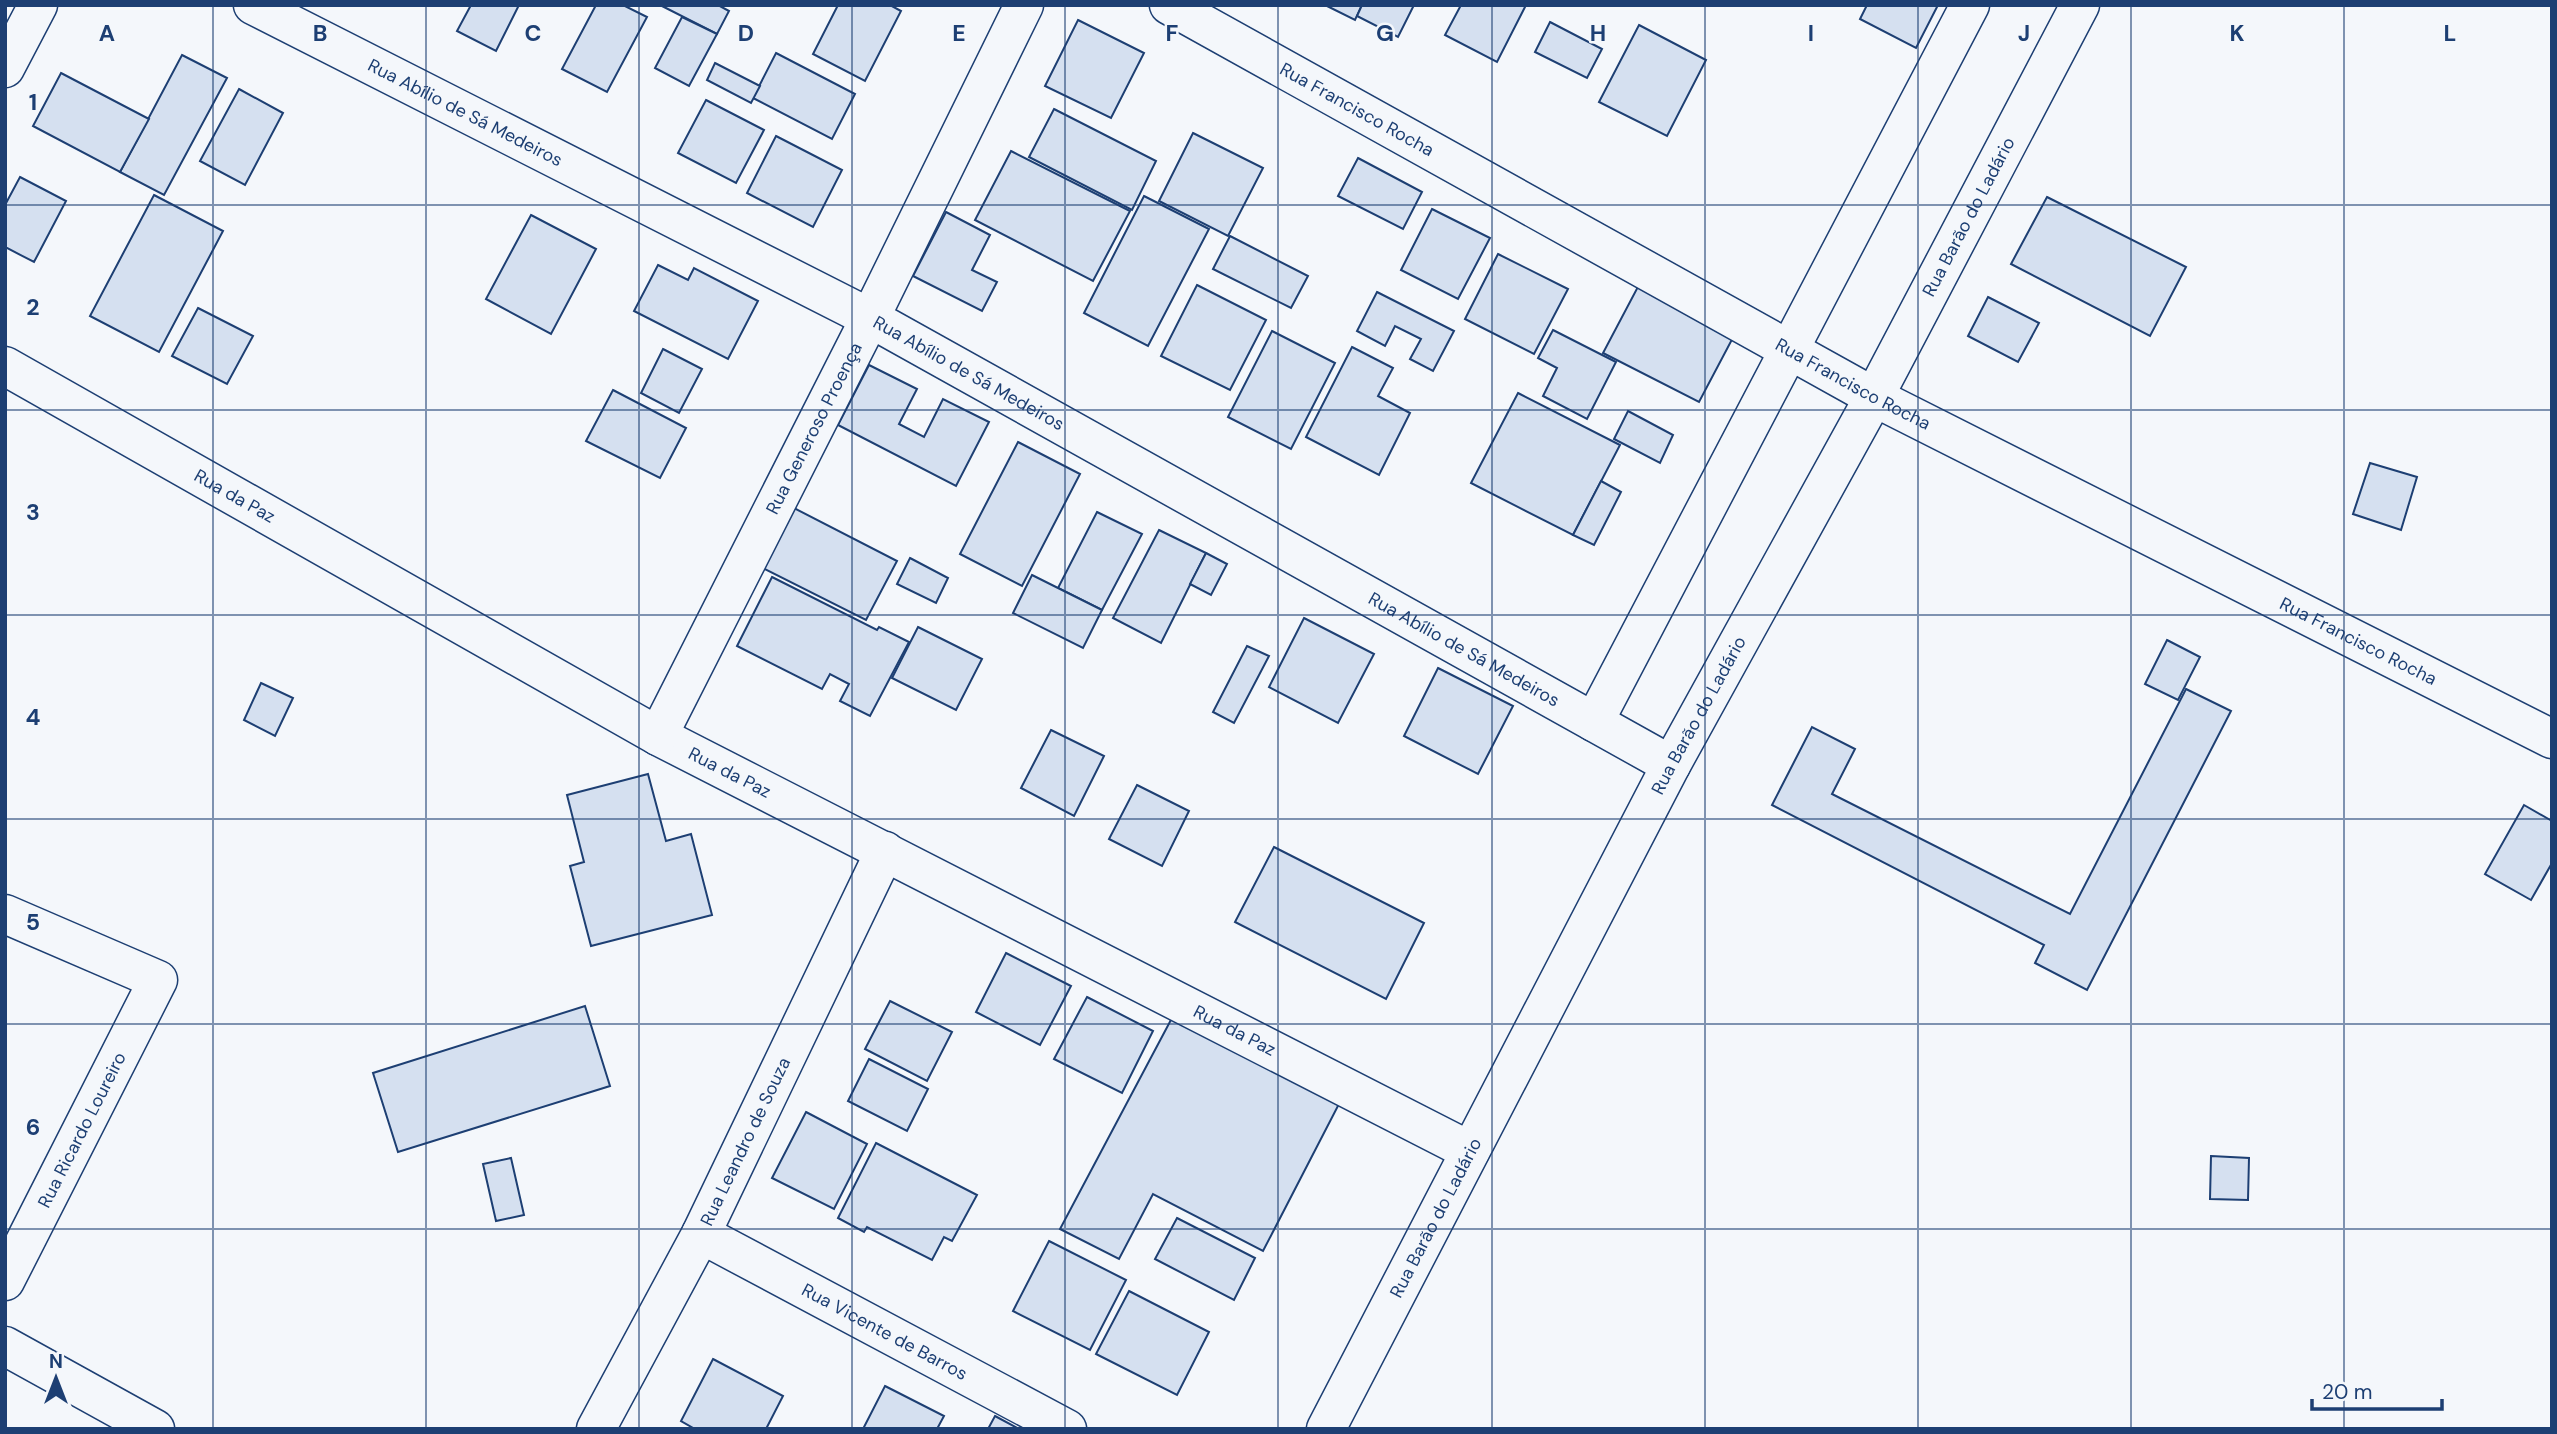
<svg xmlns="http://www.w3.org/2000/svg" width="2557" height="1434" viewBox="0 0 2557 1434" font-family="'DM Sans',sans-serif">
<rect width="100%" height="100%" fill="#f4f7fb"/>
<g fill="#d5e0f0" stroke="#1d3f73" stroke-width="2">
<polygon points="471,5 519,5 496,51 457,31"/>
<polygon points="596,5 623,5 647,17 607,92 562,69"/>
<polygon points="660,5 718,5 729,11 717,34"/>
<polygon points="838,5 890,5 901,11 865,81 813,54"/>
<polygon points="1325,5 1362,5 1355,20"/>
<polygon points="1362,5 1414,5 1398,37 1357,16"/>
<polygon points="1461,5 1526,5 1497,62 1445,35"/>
<polygon points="1867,5 1938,5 1916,48 1860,19"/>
<polygon points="682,17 717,34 689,86 655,68"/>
<polygon points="1078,20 1144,53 1111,118 1045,86"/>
<polygon points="1550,22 1602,49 1587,78 1535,52"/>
<polygon points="1639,25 1706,60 1667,136 1599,102"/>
<polygon points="776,53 855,94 832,139 753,98"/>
<polygon points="182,55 227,78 164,195 120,172"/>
<polygon points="715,63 760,86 751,103 707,80"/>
<polygon points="61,73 149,119 120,172 33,126"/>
<polygon points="239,89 283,113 245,185 200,161"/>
<polygon points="706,100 764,130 736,183 678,153"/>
<polygon points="1054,109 1156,161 1132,210 1029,157"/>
<polygon points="1193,133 1263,168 1228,236 1159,201"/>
<polygon points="776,136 842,170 813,227 747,193"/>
<polygon points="1011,151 1130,211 1093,281 975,220"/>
<polygon points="1358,158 1422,192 1403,229 1338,196"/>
<polygon points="20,177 66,201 34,262 5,247 5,205"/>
<polygon points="154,195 223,231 159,352 90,316"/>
<polygon points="1144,196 1209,229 1148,346 1084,313"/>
<polygon points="2047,197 2186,267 2150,336 2011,264"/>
<polygon points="1432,209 1490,238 1458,299 1401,270"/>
<polygon points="946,212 990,235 972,270 997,282 982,311 913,276"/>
<polygon points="531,215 596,249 551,334 486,299"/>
<polygon points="1230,236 1308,276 1291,308 1213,269"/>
<polygon points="1498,254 1568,289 1534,354 1465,319"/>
<polygon points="658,265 688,280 694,268 758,301 728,359 634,311"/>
<polygon points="1641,281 1737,330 1699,402 1603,353"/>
<polygon points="1197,285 1266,320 1230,390 1161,356"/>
<polygon points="1377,292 1454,331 1433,371 1410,359 1421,339 1395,326 1385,346 1357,331"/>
<polygon points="1988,297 2039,323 2018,362 1968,336"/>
<polygon points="198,308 253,336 227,384 172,356"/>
<polygon points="1553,330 1616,362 1587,419 1543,396 1557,368 1538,358"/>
<polygon points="1272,331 1335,363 1291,449 1228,417"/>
<polygon points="1352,347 1393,368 1378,396 1410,413 1379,475 1306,437"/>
<polygon points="663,349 702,369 679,413 641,393"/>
<polygon points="869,365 917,389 899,424 924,437 943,399 989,422 956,486 838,425"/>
<polygon points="613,390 686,428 660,478 586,441"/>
<polygon points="1518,393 1620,445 1573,535 1471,483"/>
<polygon points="1628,411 1673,435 1660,463 1614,439"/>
<polygon points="1018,442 1080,474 1022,586 960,554"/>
<polygon points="2370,463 2417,477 2401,530 2353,514"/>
<polygon points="1601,481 1621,492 1594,545 1573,535"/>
<polygon points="790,506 897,561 866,620 759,566"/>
<polygon points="1097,512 1142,534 1102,610 1058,588"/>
<polygon points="1159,530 1206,553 1161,643 1113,618"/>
<polygon points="1206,553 1227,564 1211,595 1190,584"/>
<polygon points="910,558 948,578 936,603 897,584"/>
<polygon points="1032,575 1102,610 1083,648 1013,613"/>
<polygon points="772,577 877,630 879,627 909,642 870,716 840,701 849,684 830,674 822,689 737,646"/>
<polygon points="1304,618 1374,654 1338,723 1269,687"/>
<polygon points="918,627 982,659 956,710 892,678"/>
<polygon points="2167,640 2200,657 2178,700 2145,684"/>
<polygon points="1247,646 1269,656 1234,723 1213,712"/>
<polygon points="1438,668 1513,706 1478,774 1404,736"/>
<polygon points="261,683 293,698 275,736 244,720"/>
<polygon points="2186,689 2231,711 2087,990 2035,963 2044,945 1772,805 1812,727 1855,749 1832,794 2070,914"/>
<polygon points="1051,730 1104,756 1074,816 1021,788"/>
<polygon points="648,774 666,841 691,834 712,915 591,946 570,866 584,862 567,795"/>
<polygon points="1137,785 1189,811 1162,866 1109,839"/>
<polygon points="2524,805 2552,821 2552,863 2531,900 2485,874"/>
<polygon points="1274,847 1424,923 1386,999 1235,922"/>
<polygon points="1006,953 1071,986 1040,1045 976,1012"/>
<polygon points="1087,997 1153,1031 1122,1093 1054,1059"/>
<polygon points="890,1001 952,1032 927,1081 865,1049"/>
<polygon points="585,1006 610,1086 398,1152 373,1073"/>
<polygon points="1173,1016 1340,1102 1263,1251 1153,1194 1119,1259 1060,1229"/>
<polygon points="869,1059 928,1089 907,1131 848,1101"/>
<polygon points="806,1112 867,1144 834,1209 772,1178"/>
<polygon points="876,1143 977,1195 952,1241 944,1237 932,1260 867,1227 864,1232 838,1218"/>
<polygon points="2211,1156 2249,1158 2248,1200 2210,1199"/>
<polygon points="511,1158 524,1215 496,1221 483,1164"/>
<polygon points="1177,1218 1255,1258 1234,1300 1155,1259"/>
<polygon points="1049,1241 1126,1280 1090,1350 1013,1311"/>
<polygon points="1129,1291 1209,1332 1177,1395 1096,1354"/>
<polygon points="713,1359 783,1396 766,1429 695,1429 681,1421"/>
<polygon points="885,1386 944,1416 937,1429 863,1429"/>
<polygon points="995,1416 1019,1429 988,1429"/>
</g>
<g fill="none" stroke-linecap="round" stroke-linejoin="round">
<g stroke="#1d3f73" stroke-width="41">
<g id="minor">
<path id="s1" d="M253,5L870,318L1671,765"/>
<path id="s2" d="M1169,5L1874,397L2552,739"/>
<polyline points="5,68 38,5"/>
<path id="s3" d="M5,366L658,736L1470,1151"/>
<polyline points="1594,722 1970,5"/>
<path id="s4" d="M658,736L870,318L1024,5"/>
<polyline points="5,914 158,980 5,1281"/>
<path id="s5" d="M701,1234L1067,1429"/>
<polyline points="5,1346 155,1429"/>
<path id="s6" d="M596,1429L701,1234L885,851"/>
</g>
</g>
<g stroke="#1d3f73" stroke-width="41">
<g id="major">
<path id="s7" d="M1326,1429L1671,765L1874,397L2080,5"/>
</g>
</g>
<use href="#minor" stroke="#f4f7fb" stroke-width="38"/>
<use href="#major" stroke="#f4f7fb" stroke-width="38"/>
</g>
<path fill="none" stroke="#1d3f73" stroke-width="2" stroke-opacity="0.55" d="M213,5V1429M426,5V1429M639,5V1429M852,5V1429M1065,5V1429M1278,5V1429M1492,5V1429M1705,5V1429M1918,5V1429M2131,5V1429M2344,5V1429M5,205H2552M5,410H2552M5,615H2552M5,819H2552M5,1024H2552M5,1229H2552"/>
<g text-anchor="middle" stroke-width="5" stroke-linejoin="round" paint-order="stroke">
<g font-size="18" fill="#1d3f73" stroke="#f4f7fb">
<text dy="6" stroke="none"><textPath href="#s2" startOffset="215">Rua Francisco Rocha</textPath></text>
<text dy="6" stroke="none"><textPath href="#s1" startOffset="238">Rua Abílio de Sá Medeiros</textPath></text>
<text dy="6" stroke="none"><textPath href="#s7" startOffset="1372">Rua Barão do Ladário</textPath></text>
<text dy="6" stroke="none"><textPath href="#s1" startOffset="805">Rua Abílio de Sá Medeiros</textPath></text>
<text dy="6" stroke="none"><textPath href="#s2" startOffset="782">Rua Francisco Rocha</textPath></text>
<text dy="6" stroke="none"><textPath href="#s4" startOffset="345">Rua Generoso Proença</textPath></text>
<text dy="6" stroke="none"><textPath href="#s3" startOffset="264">Rua da Paz</textPath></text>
<text dy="6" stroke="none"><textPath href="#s2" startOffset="1349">Rua Francisco Rocha</textPath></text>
<text dy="6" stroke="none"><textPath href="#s1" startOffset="1372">Rua Abílio de Sá Medeiros</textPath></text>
<text dy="6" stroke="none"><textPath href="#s7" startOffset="805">Rua Barão do Ladário</textPath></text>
<text dy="6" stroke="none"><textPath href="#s3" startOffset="831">Rua da Paz</textPath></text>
<text dy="6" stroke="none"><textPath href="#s3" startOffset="1398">Rua da Paz</textPath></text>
<text transform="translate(82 1130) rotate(-63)" y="6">Rua Ricardo Loureiro</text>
<text dy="6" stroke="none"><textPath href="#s6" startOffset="324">Rua Leandro de Souza</textPath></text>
<text dy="6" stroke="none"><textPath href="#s7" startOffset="238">Rua Barão do Ladário</textPath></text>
<text dy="6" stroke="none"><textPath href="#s5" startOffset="208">Rua Vicente de Barros</textPath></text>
</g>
</g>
<g font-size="23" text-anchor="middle" font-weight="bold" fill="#1d3f73" stroke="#f4f7fb" stroke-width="5" stroke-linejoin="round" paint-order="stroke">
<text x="107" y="41">A</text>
<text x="320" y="41">B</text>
<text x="533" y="41">C</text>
<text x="746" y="41">D</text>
<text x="959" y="41">E</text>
<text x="1172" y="41">F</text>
<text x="1385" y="41">G</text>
<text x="1598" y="41">H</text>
<text x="1811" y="41">I</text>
<text x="2024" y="41">J</text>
<text x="2237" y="41">K</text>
<text x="2450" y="41">L</text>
<text x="33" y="110">1</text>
<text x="33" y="315">2</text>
<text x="33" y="520">3</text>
<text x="33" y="725">4</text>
<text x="33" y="930">5</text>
<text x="33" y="1135">6</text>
</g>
<rect width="2557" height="1434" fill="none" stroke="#1d3f73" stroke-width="14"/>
<g transform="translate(56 1378)" stroke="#f4f7fb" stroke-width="5" paint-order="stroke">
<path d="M0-5L12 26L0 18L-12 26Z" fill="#1d3f73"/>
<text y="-10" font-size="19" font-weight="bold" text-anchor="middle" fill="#1d3f73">N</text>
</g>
<path d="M2312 1399v10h130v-10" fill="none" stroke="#1d3f73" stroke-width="3.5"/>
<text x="2322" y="1399" font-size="21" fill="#1d3f73" stroke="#f4f7fb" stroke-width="5" paint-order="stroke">20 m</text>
</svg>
